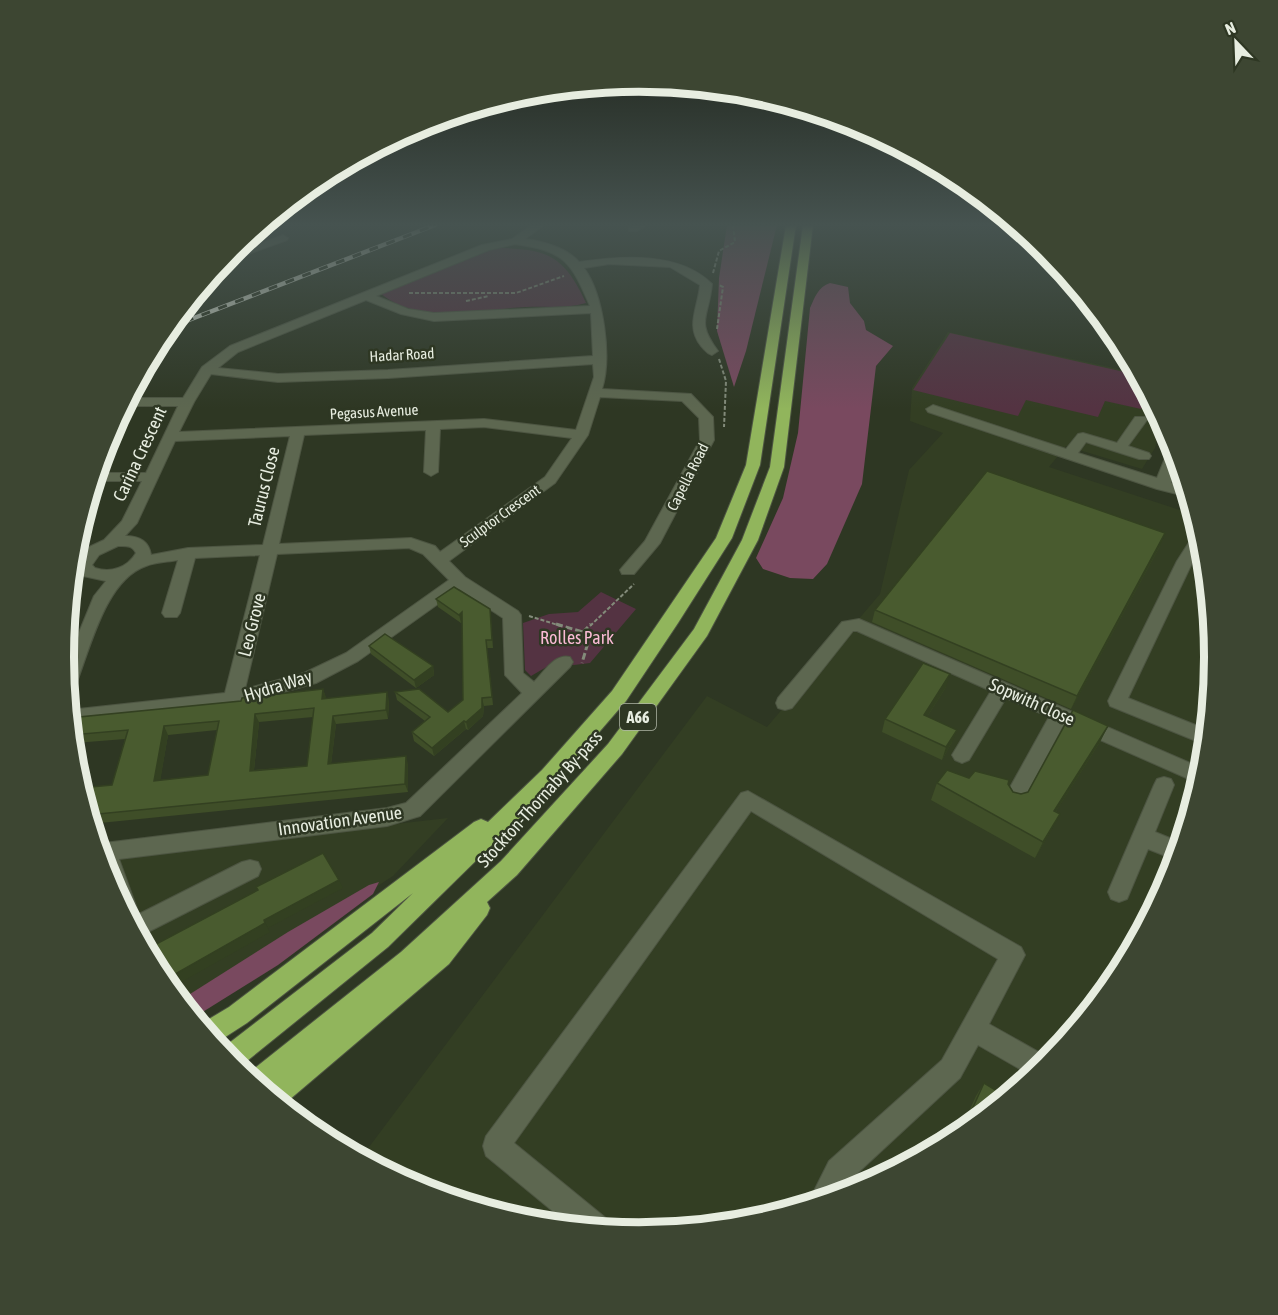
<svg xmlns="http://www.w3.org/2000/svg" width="1278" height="1315" viewBox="0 0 1278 1315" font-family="'Asap Condensed',sans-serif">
<rect width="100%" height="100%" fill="#2e3723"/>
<g fill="#333e23">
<polygon points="948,332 1137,373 1152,400 1149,409 1161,423 1155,448 1142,469 1066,446 1049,467 1195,515 1204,545 1215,657 1204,770 1171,878 1118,978 1046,1065 959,1137 859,1190 751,1222 639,1233 526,1222 418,1190 360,1159 707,696 767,727 880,594 909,470 943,433 910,421 912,388"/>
<polygon points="448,818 393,876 236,978 185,1008 160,977 107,878 101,858"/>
</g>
<g fill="#543342">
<path d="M486,247C542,250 561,248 586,303C566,309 546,306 526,307C479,309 415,327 377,290Z"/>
<polygon points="950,333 1138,375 1147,392 1141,409 1105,401 1098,417 1026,400 1018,416 913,390"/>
<polygon points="601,592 636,609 590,663 574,665 555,662 531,676 525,670 523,623 549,614 578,612"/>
</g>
<g fill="#79495f">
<polygon points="727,225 777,225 746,351 734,387 717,331 719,278"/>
<path d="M830,283L848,287L850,303L864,321L866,330L893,346L876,366L862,484L827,564L813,579L790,578L763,569L756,558L783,498L798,433L810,308C815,297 818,287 830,283Z"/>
<polygon points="379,882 373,894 278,965 193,1018 179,1001 288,932 369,885"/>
</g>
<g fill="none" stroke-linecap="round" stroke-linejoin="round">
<g stroke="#4d5542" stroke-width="2">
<g id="minor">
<path d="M532,225H544L525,239C543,241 567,248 579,262C621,256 679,251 712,284C709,318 695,320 718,351L712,355C706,353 705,350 701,346C685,326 698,308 700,285L670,267L609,264L584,268C604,295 612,358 602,389L691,394L713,417L714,440L660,543L634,574H622L620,570L645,541L700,440L699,418L682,401L600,397L588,435L555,483L449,561L465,577L518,611L521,615L523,673L534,682C544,672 555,653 570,657L573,662L570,667L420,816L387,826L119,859L139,914L242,862L250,860L258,862L261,869L258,876L138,937L107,878L96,844L387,808L406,803L522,693L505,675L503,618L459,589L358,661L316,683L233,706L70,724L69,710L225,693L260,555L195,558L180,613L177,617H165L162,613L178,560C168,562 156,562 146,566C105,580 90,650 75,687L73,692L67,694L64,669L94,596L106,581L83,576L76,565L87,548L104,540L122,521L142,481H95L96,473H146L178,406H124L128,398H183L202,367L230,346L482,245L512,239ZM515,244C565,251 571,262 590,306L434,313L408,309L376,296L489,250ZM366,300L401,314L434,321L591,313L593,356L388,370L278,374L218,368L238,352ZM593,364L594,377L576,430L484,419L179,432L194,402L211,374L278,382L388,378ZM484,427L572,438L545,477L440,552L435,546L411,538L279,544L304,435L426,430L424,472L431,476L438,472L440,429ZM290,436L263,545L188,548L151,555C149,541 139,536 125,536L137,523L175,441ZM118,546C126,546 132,545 136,553C127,568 111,573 95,568L92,565L99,555ZM409,548L423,554L449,580L346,653L304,673L245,689L277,554Z"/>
<polygon points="634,225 647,225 637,231 629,231 629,227"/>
<polygon points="283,235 288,238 287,240 221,264 227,256"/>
<polygon points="933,405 1066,449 1078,434 1083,433 1117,443 1135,417 1145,417 1147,420 1128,446 1149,453 1151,456 1149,459 1139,459 1086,442 1078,453 1157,478 1168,451 1174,447 1178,461 1171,483 1186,488 1189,497 1157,489 928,412 926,409"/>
<polygon points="1200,531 1204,544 1193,561 1128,698 1208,730 1206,745 1110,706 1108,701 1177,561 1195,533"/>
<polygon points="859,619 1204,769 1200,784 1064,724 1020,806 1013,808 1006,806 1003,800 1049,717 1006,698 969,760 962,763 955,760 952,755 991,691 857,631 853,631 792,708 785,710 778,708 776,703 778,698 842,622"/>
<polygon points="1164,777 1171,779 1174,785 1155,832 1182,843 1176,860 1148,849 1127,899 1119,902 1111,899 1108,892 1154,785 1157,779"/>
<polygon points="748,791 1021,947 1025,955 989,1024 1051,1059 1032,1076 978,1045 960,1078 849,1181 841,1195 810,1205 809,1201 829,1161 942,1060 998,959 751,811 514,1143 607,1219 611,1229 572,1227 486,1156 483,1146 486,1136 741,793"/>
</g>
</g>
<g stroke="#4d5542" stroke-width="2">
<g id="highway">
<polygon points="786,225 796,225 760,465 732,538 678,623 626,701 556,782 388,947 237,1069 220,1050 372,933 413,893 247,1023 216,1043 199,1025 229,1007 474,822 481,819 488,822 542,770 612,691 716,538 746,465"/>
<polygon points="803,225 813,225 784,467 758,540 707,636 622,754 517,875 487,902 490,908 487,915 449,964 282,1106 246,1075 401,952 501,861 608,744 694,629 742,540 770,467"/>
</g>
</g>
<g stroke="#838b7a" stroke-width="2" stroke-dasharray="4 2" stroke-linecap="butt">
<polyline points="713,273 719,251 735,242 733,225"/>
<polyline points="409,293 516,293 564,276"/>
<polyline points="466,301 489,296"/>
<polyline points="717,329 723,287 719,285"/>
<polyline points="719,359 726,381 724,427"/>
<polyline points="529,616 561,626"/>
<polyline points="590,626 634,584"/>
</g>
<g stroke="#838b7a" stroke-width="3" stroke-dasharray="7 3" stroke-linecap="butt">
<polyline points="556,624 583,632 587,646 582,663"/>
<polyline points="583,632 591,624"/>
</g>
<use href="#minor" fill="#5d6750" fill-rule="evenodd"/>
<use href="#highway" fill="#91b55c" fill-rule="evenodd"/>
<g stroke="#cdd3c5" stroke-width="4.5">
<polyline id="rail" points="168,328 435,225"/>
</g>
<use href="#rail" stroke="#2e3723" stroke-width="3" stroke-dasharray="9" stroke-linecap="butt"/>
</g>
<g fill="#3f4e28" fill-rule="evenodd">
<polygon points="1160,546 1071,709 872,622 875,610"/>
<polygon points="436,599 490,609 493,648 487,648 493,705 484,706 483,716 468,730 466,729 434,756 414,741 412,732 425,721 397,700 395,692 448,712 463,700 462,621 461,623 438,607"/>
<polygon points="369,646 433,666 434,675 416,688 371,654"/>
<polygon points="946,687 927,717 952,742 942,760 882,732 885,719"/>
<path d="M323,689L326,699L389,700L388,719L336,724L331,764H408V792L90,824L80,788L112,785L125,739L75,743L72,753L69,718L241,701ZM313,717L307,766L254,770L259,722ZM217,730L208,775L160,780L168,735Z"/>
<polygon points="1108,726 1100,742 1056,811 1060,814 1051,830 1035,858 931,800 937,783 969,778 1008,784 1013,792 1021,794 1028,792"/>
<polygon points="1199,785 1186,828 1180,825 1193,795"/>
<polygon points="984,1083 1007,1097 957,1138 976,1096"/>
</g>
<g fill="#334021">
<polygon points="1165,533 1160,546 1071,709 1077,696"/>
<polygon points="462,612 464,620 461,623 459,615"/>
<polygon points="433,666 434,675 416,688 414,680"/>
<polygon points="950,674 946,687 920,728 924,715"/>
<polygon points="323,689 326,697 325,708 322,699"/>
<polygon points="387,692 389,700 388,719 386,710"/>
<polygon points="482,698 484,706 483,716 468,730 466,722"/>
<polygon points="255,714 259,722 253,779 250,771"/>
<polygon points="333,716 336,724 330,772 328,764"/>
<polygon points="464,721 466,729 434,756 432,748"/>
<polygon points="164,726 168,735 159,789 154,781"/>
<polygon points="1108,726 1100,742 1046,827 1054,811"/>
<polygon points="957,730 952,742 942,760 946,747"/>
<polygon points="71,736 75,743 72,753"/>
<polygon points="406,756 408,764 408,792 405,784"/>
<polygon points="1060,814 1051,830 1035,858 1043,842"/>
<polygon points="339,880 343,888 268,928 264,920"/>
<polygon points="265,923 270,932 169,989 163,981"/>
</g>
<g fill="#495b2f" stroke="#334021" stroke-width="1.5" fill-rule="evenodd">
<polygon points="987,471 1165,533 1077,696 875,610"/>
<polygon points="454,587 490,609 492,640 486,640 492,697 482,698 482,708 466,722 464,721 432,748 412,732 430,717 395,692 419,689 448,712 463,700 462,612 459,615 436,599"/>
<polygon points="385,634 433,666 414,680 369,646"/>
<polygon points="923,663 950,674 924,715 957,730 946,747 885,719"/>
<path d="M323,689L322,699L387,692L386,710L333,716L328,764L406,756L405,784L88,815L80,788L112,785L128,730L71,735L69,718L241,701L242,698ZM314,708L307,766L250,771L255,714ZM219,721L208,775L154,781L164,726Z"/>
<polygon points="1073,710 1108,726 1054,811 1060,814 1043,842 937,783 947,770 969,778 975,771 1009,780 1008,784 1013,792 1021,794 1028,792"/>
<polygon points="1198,790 1191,814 1189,813"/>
<polygon points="323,853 339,880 264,920 265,923 163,981 160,977 145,950 258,890 256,887"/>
<polygon points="984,1083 1007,1097 960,1136"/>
</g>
<linearGradient id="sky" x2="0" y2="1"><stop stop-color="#191e13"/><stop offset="0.55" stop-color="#465350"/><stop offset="1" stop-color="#465350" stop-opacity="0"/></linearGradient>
<rect width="1278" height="409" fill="url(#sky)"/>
<g text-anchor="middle" stroke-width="5" stroke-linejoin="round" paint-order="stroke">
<g font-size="15" fill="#e7ede0" stroke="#2e3723">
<text transform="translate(402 355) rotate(-3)" y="5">Hadar Road</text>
<text transform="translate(374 412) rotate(-3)" y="5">Pegasus Avenue</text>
<text transform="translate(688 477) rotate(-63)" y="5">Capella Road</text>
<text transform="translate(500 516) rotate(-36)" y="5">Sculptor Crescent</text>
</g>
<rect fill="#2e3723" stroke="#b0b6a7" stroke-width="1.5" x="620" y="704" width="36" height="26" rx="4.5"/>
<g font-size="16" font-weight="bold" fill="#e7ede0">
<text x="638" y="723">A66</text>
</g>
<g font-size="18" fill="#e7ede0" stroke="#2e3723">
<text transform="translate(140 454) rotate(-65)" y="6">Carina Crescent</text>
<text transform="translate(264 487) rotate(-76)" y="6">Taurus Close</text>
<text transform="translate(252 625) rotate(-76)" y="6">Leo Grove</text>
<text transform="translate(278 686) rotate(-17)" y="6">Hydra Way</text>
<text transform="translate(1032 702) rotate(24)" y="6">Sopwith Close</text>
<text transform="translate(540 799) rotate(-48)" y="6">Stockton-Thornaby By-pass</text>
<text transform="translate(340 821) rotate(-8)" y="6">Innovation Avenue</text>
</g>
<g font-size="18" fill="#fabad5" stroke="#2e3723">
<text x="577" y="644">Rolles Park</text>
</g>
</g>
<path d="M0 0H1278V1315H0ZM74 657a565 565 0 1 1 1130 0a565 565 0 1 1-1130 0Z" fill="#3d4632" fill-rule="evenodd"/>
<path fill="none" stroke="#e7ede0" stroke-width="8" d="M74 657a565 565 0 1 1 1130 0a565 565 0 1 1-1130 0Z"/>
<g transform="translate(1236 42) rotate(337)" stroke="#2e3723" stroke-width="4.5" paint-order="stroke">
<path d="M0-4.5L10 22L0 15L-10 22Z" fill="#e7ede0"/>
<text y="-9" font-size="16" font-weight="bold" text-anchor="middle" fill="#e7ede0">N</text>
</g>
</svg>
